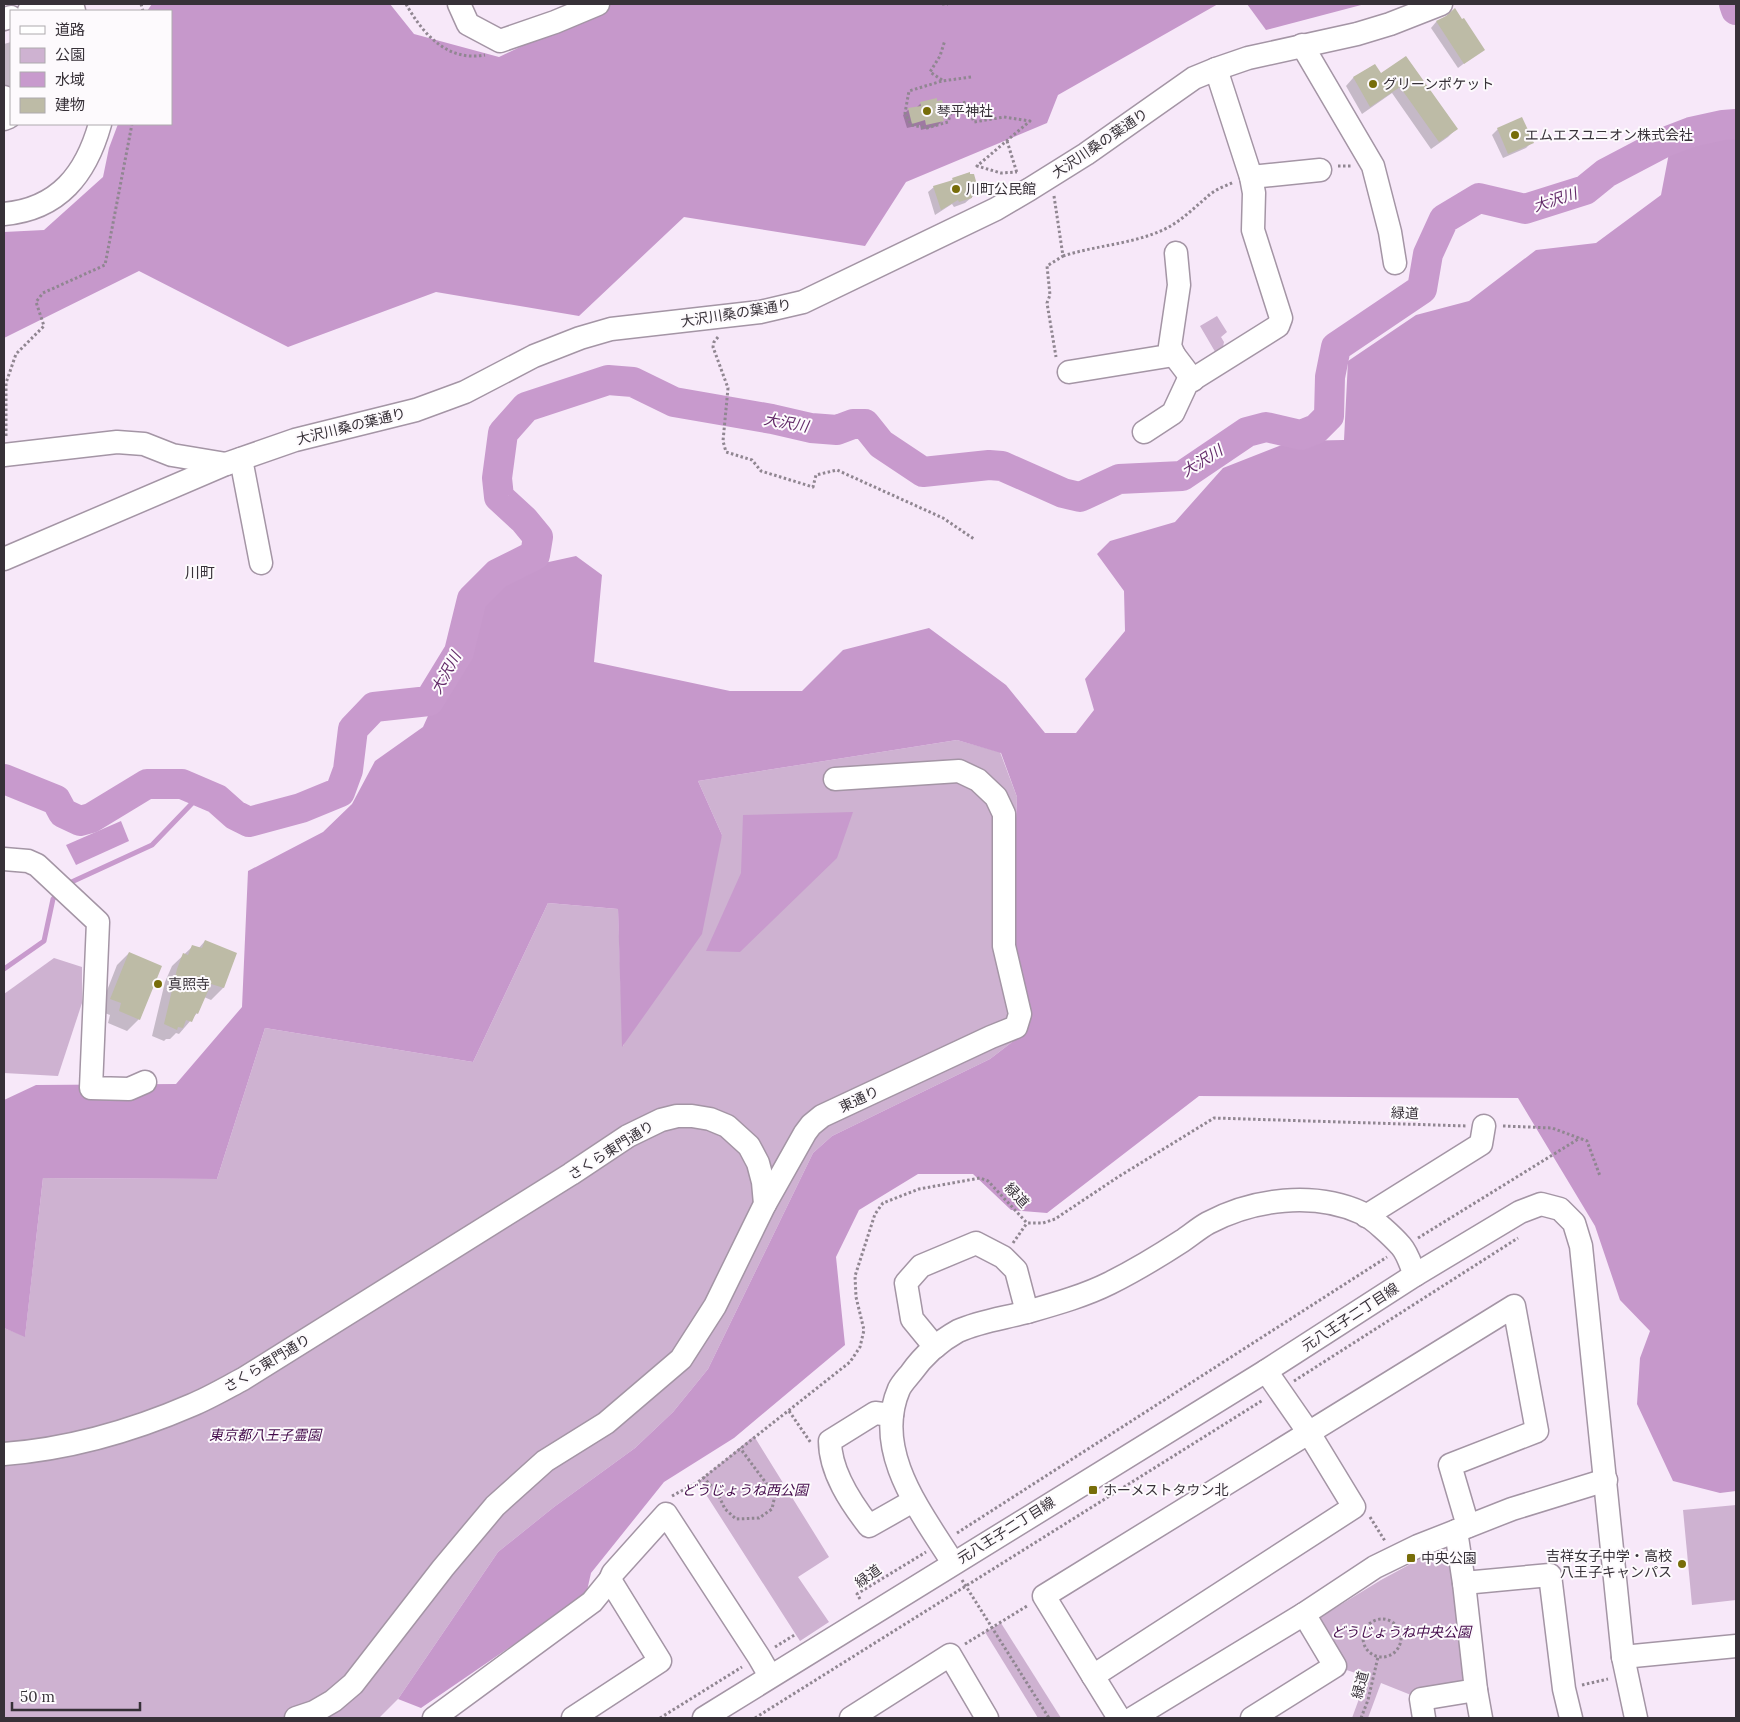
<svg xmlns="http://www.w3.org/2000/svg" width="1740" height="1722" viewBox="0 0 1740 1722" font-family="Lora,'Noto Sans JP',serif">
<rect width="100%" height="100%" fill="#f7e8f9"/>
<g fill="#ceb2d1">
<polygon points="1217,316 1227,332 1221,337 1224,342 1222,352 1217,355 1200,326"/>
<polygon points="957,740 1000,752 1017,797 1011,925 1029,1007 1020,1036 990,1059 832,1136 813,1153 708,1369 673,1412 635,1448 554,1507 498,1552 398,1699 379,1718 4,1718 4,1328 25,1336 43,1178 217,1179 265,1028 473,1062 548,903 618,909 623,1046 722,835 698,781"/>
<polygon points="54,958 82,967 82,1003 58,1076 4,1073 4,994"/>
<polygon points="754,1436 829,1557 798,1577 829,1622 800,1641 698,1482"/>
<polygon points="1736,1505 1736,1600 1692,1605 1683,1510"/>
<polygon points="1427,1555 1451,1566 1464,1692 1421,1699 1381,1683 1368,1718 1352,1718 1367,1677 1335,1666 1309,1624 1381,1580"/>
<polygon points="1001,1623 1061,1718 1038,1718 985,1632"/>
</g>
<g fill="#c698cb">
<polygon points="152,4 390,4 414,34 499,57 610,4 1218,4 1058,95 1047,123 906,182 865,246 684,217 579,316 436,292 288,347 139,271 4,338 4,232 44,230 103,177 109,148 118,124 171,124 171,11 147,11"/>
<polygon points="1247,4 1365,4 1266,30"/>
<polygon points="1736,135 1736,1491 1720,1493 1673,1481 1637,1404 1640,1358 1650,1331 1620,1300 1595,1226 1518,1098 1199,1096 1047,1213 1011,1210 973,1174 918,1174 859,1210 836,1257 845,1345 734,1438 664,1482 591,1573 586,1595 421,1708 398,1699 498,1552 554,1507 635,1448 673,1412 708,1369 813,1153 832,1136 990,1059 1020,1036 1029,1007 1011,925 1017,797 1001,753 957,740 698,781 722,835 702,934 622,1047 618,909 548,903 473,1062 265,1028 217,1179 43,1178 25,1337 4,1328 4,1100 36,1085 176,1084 242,1007 248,871 323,832 352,804 375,761 423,727 484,591 535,565 576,556 602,575 594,662 730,691 802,691 843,650 929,628 1006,685 1045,733 1076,733 1094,710 1085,679 1125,631 1124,591 1097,554 1110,541 1175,522 1223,468 1292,441 1344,440 1348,361 1416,315 1469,301 1536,250 1596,243 1661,195 1669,153"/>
</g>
<g fill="#c89acd">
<polygon points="853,812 837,858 740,952 706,951 741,873 743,815"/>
<polygon points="121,821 129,841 76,865 66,845"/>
</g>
<g fill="#0003">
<polygon points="1447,17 1483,49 1458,68 1431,28 1436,22"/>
<polygon points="11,42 11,91 7,92 4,82 4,44"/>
<polygon points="1406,57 1456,129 1448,137 1431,149 1392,93 1362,114 1346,86 1353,78 1374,65 1381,74"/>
<polygon points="921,103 945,112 941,116 942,121 937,126 921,130 920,125 907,128 903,115 908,110 916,108"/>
<polygon points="1498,129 1532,142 1526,148 1503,158 1492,135"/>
<polygon points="953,179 978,192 965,203 954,207 952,204 935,215 928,192 934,187 950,182"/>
<polygon points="205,941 235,954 223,988 211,1000 204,997 197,1013 179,1034 176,1033 170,1039 166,1039 164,1041 152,1036 165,982 172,966 192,947 198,949"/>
<polygon points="129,953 139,1019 127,1031 108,1023 110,1015 99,1011 117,965"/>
</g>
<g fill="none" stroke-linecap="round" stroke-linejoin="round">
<g stroke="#c89acd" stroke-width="5">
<polyline points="65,885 152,845 202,793"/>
<polyline points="4,969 44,941 53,899 58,893"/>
</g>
<g stroke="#c89acd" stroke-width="30">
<polyline points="1734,4 1736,10"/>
<polyline points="4,779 56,800 63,813 80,821 91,818 147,784 182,784 217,799 235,815 249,822 301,808 340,792 348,770 353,729 374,707 429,701 459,652 472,599 497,574 535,555 538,537 524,520 499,497 497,478 503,433 526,407 608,380 633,382 674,402 772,419 811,428 837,430 853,424 865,424 881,444 923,472 989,465 1002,466 1063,493 1080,497 1119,479 1182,476 1247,432 1266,427 1301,435 1316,429 1329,416 1330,377 1336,347 1422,289 1428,254 1444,219 1479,198 1525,209 1585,190 1606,173 1665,142 1691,132 1723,125 1736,124"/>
</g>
</g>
<g fill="#bdbba6">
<polygon points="1455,8 1462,19 1464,18 1485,50 1464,64 1436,21 1446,16"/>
<polygon points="1406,56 1458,129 1439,142 1400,87 1370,107 1353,77 1375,64 1381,73"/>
<polygon points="937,98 937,101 942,100 946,113 942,114 944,121 926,125 925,120 912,124 908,108 921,106 920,102"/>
<polygon points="1522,117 1534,143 1508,154 1497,128"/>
<polygon points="970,172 970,174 974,174 979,192 972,195 972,198 959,202 958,200 941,210 933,186 953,180 952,178"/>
<polygon points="205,940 237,953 224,988 211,984 198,1014 196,1013 192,1022 186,1020 183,1028 178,1027 177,1030 164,1024 177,969 183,953 188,955 192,945 202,948"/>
<polygon points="129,952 162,966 140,1020 119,1011 121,1003 110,999"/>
</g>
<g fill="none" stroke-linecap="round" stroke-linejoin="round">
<g stroke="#a495a5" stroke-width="25">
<g id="minor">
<polyline points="72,4 74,11"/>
<polyline points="459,4 468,24 500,41 555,22 598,4"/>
<polyline points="29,11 54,4"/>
<polyline points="4,19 11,17"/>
<polyline points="1302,45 1373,166 1390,232 1395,263"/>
<polyline points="4,97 9,117 4,119"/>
<polyline points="1251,177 1320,170"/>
<path d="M4,214C59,209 86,174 100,124"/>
<polyline points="1176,253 1179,285 1170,346 1174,355 1193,380"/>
<polyline points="1069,372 1174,355"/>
<polyline points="1144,432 1173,413 1187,383 1278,326 1281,318 1253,230 1254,193 1251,177 1216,69"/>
<polyline points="4,455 117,442 144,444 172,455 226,464"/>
<polyline points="241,459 261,563"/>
<polyline points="4,559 226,464 295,440 416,410 465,392 534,356 580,338 611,329 760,312 803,302 996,209 1030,189 1086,154 1194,78 1216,69 1248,58 1357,34 1390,24 1441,4"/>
<polyline points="4,859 28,861 37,865 98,922 91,1088 129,1089 145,1082"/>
<polyline points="765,1204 805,1133 811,1125 822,1116 991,1037 1016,1027 1020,1014 1004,946 1004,814 996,797 978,780 959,771 835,779"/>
<polyline points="1366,1216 1481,1144 1484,1126"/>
<polyline points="935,1347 912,1319 906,1283 921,1266 976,1243 1003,1257 1016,1270 1027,1312"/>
<polyline points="1266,1371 1309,1433 1354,1507 1093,1676 1044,1596 1514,1306 1537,1431 1450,1465 1468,1526"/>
<path d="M892,1415L875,1413L830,1441C830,1472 851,1503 869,1526L913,1501"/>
<path d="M4,1454C69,1449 132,1431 192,1405C209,1398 226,1388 243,1379L571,1174L628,1136L661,1120L677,1116H692L710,1119L727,1126L749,1146L758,1163L763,1182L765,1204L715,1306L681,1359L606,1423L545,1461L495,1506L443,1568L353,1684L333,1701L314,1712L296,1718"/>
<polyline points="1456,1531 1464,1583 1476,1690 1481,1718"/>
<path d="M953,1563C922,1513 872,1452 899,1389C902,1383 907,1378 911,1373C923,1356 940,1341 958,1331C980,1321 1005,1318 1027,1312C1055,1304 1084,1296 1110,1283C1134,1271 1159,1256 1182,1241C1191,1235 1199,1228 1208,1223C1253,1199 1314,1191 1362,1213C1373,1218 1393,1237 1401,1246C1408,1254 1411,1266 1415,1275"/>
<polyline points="1464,1583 1550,1575 1564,1689 1571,1718"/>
<polyline points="1623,1657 1736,1646"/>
<polyline points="1093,1676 1119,1718"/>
<polyline points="434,1718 592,1602 610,1580 613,1573 666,1514 759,1657 770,1676"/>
<polyline points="573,1718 660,1661 610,1580"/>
<polyline points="704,1718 1266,1371 1415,1275 1520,1212 1541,1204 1560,1209 1574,1223 1581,1246 1623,1657 1636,1718"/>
<polyline points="851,1718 950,1655 987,1718"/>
<polyline points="1133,1718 1304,1614 1375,1567 1418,1546 1512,1509 1606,1480"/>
<polyline points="1252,1718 1335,1666 1304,1614"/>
<polyline points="1424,1718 1421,1699 1476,1690"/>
</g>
</g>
<g stroke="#908691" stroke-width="3" stroke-dasharray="2.5 2.5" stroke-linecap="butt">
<polyline points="141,4 143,11"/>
<path d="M406,4C423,34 447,62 485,55"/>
<polyline points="942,4 948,4"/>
<polyline points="971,77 942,81 909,91 905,113 911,125 927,128 948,122 953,106 966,102 974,122 1004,117 1030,121 977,166 1001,173 1017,172"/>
<polyline points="942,80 930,72 940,56 945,40"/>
<polyline points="1007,141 1017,173"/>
<polyline points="1338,166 1352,166"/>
<polyline points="1054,196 1063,256 1047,266 1050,295 1047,303 1056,357"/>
<path d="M1063,256C1097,245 1135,244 1167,228C1182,220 1194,208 1207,197C1214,190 1225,186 1234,182"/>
<polyline points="718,337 714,342 713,347 728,388 723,441 726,452 752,460 761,471 813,487 816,475 837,470 943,518 974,539"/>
<polyline points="6,436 6,383 16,354 44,326 36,302 43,293 105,265 132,124"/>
<polyline points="1503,1126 1552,1128 1587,1141 1600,1176"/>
<polyline points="1418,1238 1580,1138"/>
<polyline points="1013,1243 1027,1223"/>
<polyline points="1294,1381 1518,1238"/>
<polyline points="789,1411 811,1443"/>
<polyline points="703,1477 717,1492 725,1509 736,1519 759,1518 772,1509 775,1495 740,1448"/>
<polyline points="672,1496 698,1482 850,1362 860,1347 864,1330 856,1297 855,1276 875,1214 883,1203 919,1189 980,1178 988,1181 1027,1223 1043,1223 1055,1219 1118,1177 1214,1118 1467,1126"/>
<polyline points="1370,1517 1385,1541"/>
<polyline points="957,1533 1387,1257"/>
<polyline points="962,1580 1049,1718"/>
<polyline points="860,1599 857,1594 926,1552"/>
<circle cx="1382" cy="1638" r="19"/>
<polyline points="965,1644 1027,1606"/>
<polyline points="775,1647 796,1634"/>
<polyline points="1582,1685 1608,1679"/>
<polyline points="660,1718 742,1667"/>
<polyline points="755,1718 1263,1400"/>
<polyline points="1361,1718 1368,1700 1378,1657"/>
</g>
<use href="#minor" stroke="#fff" stroke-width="22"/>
</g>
<g fill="#776d09" stroke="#fdfafd" stroke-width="2">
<circle cx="1373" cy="84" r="5"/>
<circle cx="927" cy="111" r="5"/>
<circle cx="1515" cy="135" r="5"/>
<circle cx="956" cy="189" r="5"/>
<circle cx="158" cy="984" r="5"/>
<rect x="1088" y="1485" width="10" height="10" rx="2.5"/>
<rect x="1406" y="1553" width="10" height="10" rx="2.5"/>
<circle cx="1682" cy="1564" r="5"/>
</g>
<g text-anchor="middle" stroke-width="4" stroke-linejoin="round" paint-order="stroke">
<g font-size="14" fill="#373138" stroke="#fdfafd" text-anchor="start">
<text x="1383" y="89">グリーンポケット</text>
<text x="937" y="116">琴平神社</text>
<text x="1525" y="140">エムエスユニオン株式会社</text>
<text x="966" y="194">川町公民館</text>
<text x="168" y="989">真照寺</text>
<text x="1103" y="1495">ホーメストタウン北</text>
<text x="1672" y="1561" text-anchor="end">吉祥女子中学・高校<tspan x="1672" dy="16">八王子キャンパス</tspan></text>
<text x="1421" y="1563">中央公園</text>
</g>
<g font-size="14" fill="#373138" stroke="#fdfafd">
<text transform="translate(1100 143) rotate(-34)" y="5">大沢川桑の葉通り</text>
<text transform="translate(736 313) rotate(-9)" y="5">大沢川桑の葉通り</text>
<text transform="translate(351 426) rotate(-14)" y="5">大沢川桑の葉通り</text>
<text transform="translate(859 1099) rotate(-25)" y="5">東通り</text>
<text transform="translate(1405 1113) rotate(2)" y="5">緑道</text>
<text transform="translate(611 1150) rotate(-32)" y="5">さくら東門通り</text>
<text transform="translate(1017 1195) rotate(47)" y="5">緑道</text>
<text transform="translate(1350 1317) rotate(-33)" y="5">元八王子二丁目線</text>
<text transform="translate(267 1363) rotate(-31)" y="5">さくら東門通り</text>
<text transform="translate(1006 1530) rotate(-32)" y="5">元八王子二丁目線</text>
<text transform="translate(868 1576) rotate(-36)" y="5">緑道</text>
<text transform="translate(1360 1685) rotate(-75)" y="5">緑道</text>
</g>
<g font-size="14" font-style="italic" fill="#430a4a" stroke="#fdfafd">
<text x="265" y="1440">東京都八王子霊園</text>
<text x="745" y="1495">どうじょうね西公園</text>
<text x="1401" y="1637">どうじょうね中央公園</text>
</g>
<g font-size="15" font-style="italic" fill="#632b69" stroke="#fdfafd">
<text transform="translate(1555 200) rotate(-18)" y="5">大沢川</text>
<text transform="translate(786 423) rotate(10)" y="5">大沢川</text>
<text transform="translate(1202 461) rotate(-32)" y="5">大沢川</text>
<text transform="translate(446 673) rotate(-61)" y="5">大沢川</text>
</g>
<g font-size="15" fill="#373138" stroke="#fdfafd">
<text x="200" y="578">川町</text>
</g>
</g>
<rect width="1740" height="1722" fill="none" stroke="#373138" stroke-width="10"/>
<rect x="10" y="10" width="162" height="115" fill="#fdfafd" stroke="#aeaaae"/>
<rect x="20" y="26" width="25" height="8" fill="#ffffff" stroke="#aeaaae"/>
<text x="55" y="35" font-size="15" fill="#373138">道路</text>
<rect x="20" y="48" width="25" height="15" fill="#ceb2d1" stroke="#aeaaae"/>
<text x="55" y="60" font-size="15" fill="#373138">公園</text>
<rect x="20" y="72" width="25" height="15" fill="#c89acd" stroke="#aeaaae"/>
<text x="55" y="85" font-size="15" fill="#373138">水域</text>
<rect x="20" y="98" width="25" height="15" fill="#bdbba6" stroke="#aeaaae"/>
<text x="55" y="110" font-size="15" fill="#373138">建物</text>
<path d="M12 1702v8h128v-8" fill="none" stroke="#373138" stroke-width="2.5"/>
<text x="20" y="1702" font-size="15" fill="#373138" stroke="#fdfafd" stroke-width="4" paint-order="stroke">50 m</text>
</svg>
